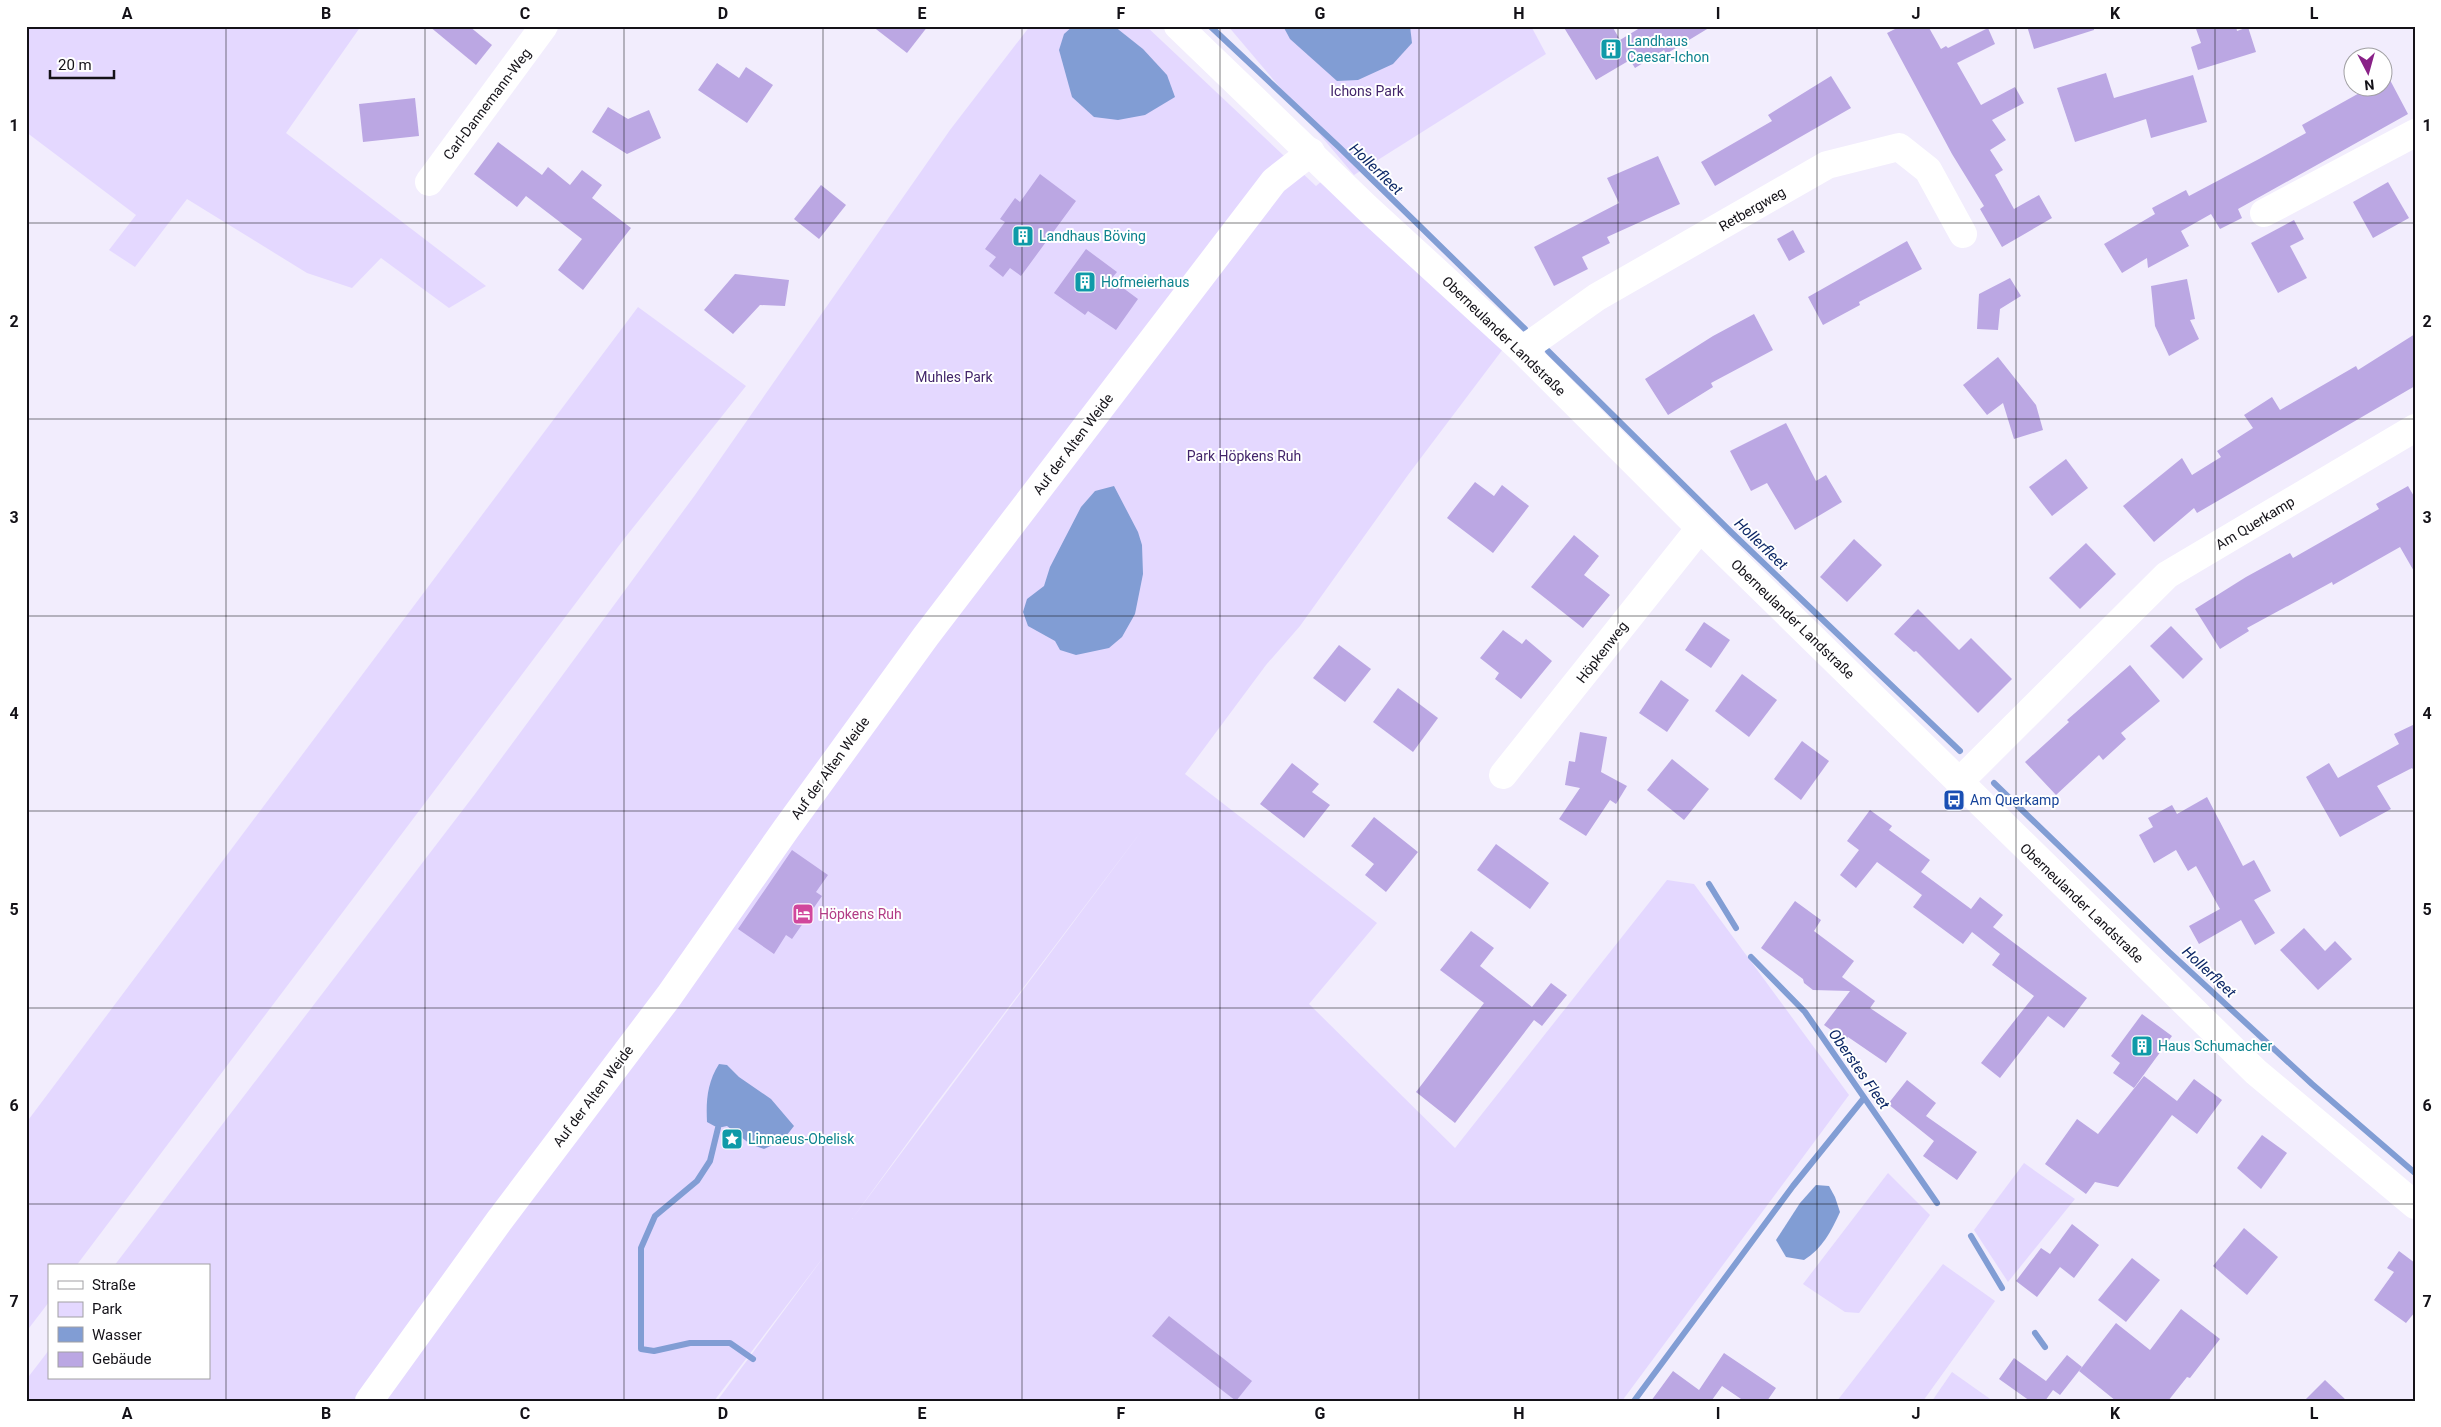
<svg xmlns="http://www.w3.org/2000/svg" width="2441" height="1427" viewBox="0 0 2441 1427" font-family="Roboto,sans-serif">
<rect width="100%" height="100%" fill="#f2edfd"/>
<g fill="#e4d8ff" fill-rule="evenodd">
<polygon points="26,26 361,26 286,133 486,286 449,308 381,258 352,288 307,273 187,199 135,267 109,250 136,215 26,132"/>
<path d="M1030,26H1146L1316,186L1323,180L1503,349L1408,475L1300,626L1266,665L1185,774L1377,923L1309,1004L1455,1148L1667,880L1694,884L1849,1095L1622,1401H717L828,1251L714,1401H26V1380L49,1350V1378H209V1266H114L475,794L695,495L950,130ZM1143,829L852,1219L935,1105Z"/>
<polygon points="1228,26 1531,26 1546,54 1354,175"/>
<polygon points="638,307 746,386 624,539 76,1266 49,1266 49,1302 26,1332 26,1123"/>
<polygon points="2024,1163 2075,1199 2008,1282 1974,1230"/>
<polygon points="1888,1173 1930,1215 1859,1313 1845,1312 1803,1284"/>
<polygon points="1943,1264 1995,1301 1923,1401 1837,1401"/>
<polygon points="1952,1372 1993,1401 1932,1401"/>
</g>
<g fill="#819dd4">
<polygon points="1073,26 1114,26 1143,49 1167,75 1175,97 1145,115 1118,120 1094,117 1072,97 1059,50 1064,34"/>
<polygon points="1283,26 1410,26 1412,43 1393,64 1358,80 1337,81 1290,39"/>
<polygon points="1114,486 1138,532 1142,545 1143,574 1135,614 1122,637 1109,648 1076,655 1060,650 1055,641 1028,626 1023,612 1027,599 1044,586 1050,567 1081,507 1095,491"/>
<path d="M719,1064L727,1065L739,1077L771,1099L794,1126L783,1140L764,1149L750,1144L727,1126L718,1128L707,1122C706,1101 707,1083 719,1064Z"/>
<path d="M1816,1185L1829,1186L1835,1197L1840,1212C1832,1230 1822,1249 1804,1260L1786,1257L1776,1240L1800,1203Z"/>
</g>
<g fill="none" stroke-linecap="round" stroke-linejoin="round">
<g stroke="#819dd4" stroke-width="6">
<polyline points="1210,26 1340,148 1525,329"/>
<polyline points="1548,351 1732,533 1960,751"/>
<polyline points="1994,783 2169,952 2312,1084 2415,1173"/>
<polyline points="1709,884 1736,928"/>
<polyline points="1751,957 1805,1012 1937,1203"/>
<polyline points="718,1128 710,1161 697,1181 655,1216 641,1248 641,1349 654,1351 690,1343 730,1343 753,1359"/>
<polyline points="1971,1236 2002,1288"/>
<polyline points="2035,1333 2045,1347"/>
<polyline points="1634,1401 1793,1186 1864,1098"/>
</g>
</g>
<g fill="#bba7e3">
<polygon points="429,26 469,26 492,45 476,65"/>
<polygon points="872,26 928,26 907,53"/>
<polygon points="1563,26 1612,26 1620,40 1643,26 1712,26 1666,54 1664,50 1635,68 1630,60 1596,80"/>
<polygon points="1901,26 1928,26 1941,49 1946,46 1948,48 1988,28 1995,44 1957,63 1981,105 2015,87 2024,103 1992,120 2006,140 1990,150 2003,170 1995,175 2014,209 2039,195 2052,218 2002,247 1980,209 1984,206 1952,154 1887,33"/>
<polygon points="2027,26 2094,26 2094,30 2034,49"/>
<polygon points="2195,26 2236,26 2237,31 2248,27 2256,52 2198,70 2191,47 2201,43"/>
<polygon points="717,63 739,78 746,67 773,85 747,123 698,90"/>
<polygon points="2106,73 2114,98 2193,75 2207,122 2151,138 2146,119 2075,142 2057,88"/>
<polygon points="1831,76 1851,108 1715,186 1701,162 1772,121 1768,115"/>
<polygon points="2390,80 2408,114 2238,209 2242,218 2220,229 2211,214 2181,231 2189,246 2148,268 2147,258 2122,273 2104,244 2155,214 2152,208 2186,190 2189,196 2259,159 2306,133 2302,125 2363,91 2364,94 2376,88 2384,88 2384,84"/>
<polygon points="415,98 419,136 363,142 359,104"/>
<polygon points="608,107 628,119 649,110 661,138 627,154 592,132"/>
<polygon points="498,142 542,175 548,167 570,185 582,170 602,185 592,198 631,228 583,290 558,270 582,239 526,196 517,207 474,174"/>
<polygon points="1658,156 1680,204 1607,237 1610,243 1582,257 1588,269 1554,286 1534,247 1619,203 1607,178"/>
<polygon points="1040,174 1076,201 1021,276 1010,268 1003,277 989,266 996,257 985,249 1005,222 1000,219 1015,198 1020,202"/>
<polygon points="2388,182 2409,218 2373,238 2353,202"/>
<polygon points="821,185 846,205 819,239 794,219"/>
<polygon points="2294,220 2304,239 2290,246 2307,278 2278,293 2251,243"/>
<polygon points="1793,230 1805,252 1789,261 1777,239"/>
<polygon points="1907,241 1922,269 1859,302 1860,305 1823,325 1808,297"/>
<polygon points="1086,249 1117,272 1111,279 1138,299 1116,330 1088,311 1085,315 1054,293"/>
<polygon points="735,274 789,280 785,306 760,305 733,334 704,310"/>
<polygon points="2010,278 2021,296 2000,309 1998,330 1977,329 1979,294"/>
<polygon points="2187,279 2195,319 2190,320 2199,339 2169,356 2155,326 2151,286"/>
<polygon points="1754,314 1773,350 1711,383 1713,387 1668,415 1645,379 1713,336"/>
<polygon points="2415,334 2415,386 2197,513 2194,508 2154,542 2123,506 2182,458 2192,475 2221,457 2217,451 2253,428 2244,415 2272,397 2280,410 2356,366 2358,370"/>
<polygon points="1998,357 2036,405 2043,430 2014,439 2003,403 1987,415 1963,385"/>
<polygon points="1786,423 1816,481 1826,475 1842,502 1795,530 1767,483 1751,491 1730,451"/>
<polygon points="2066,459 2088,488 2052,516 2029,487"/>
<polygon points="1475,482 1494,496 1502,485 1529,506 1493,553 1447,518"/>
<polygon points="2408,486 2415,498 2415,573 2400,547 2333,585 2332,582 2247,628 2249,631 2220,649 2195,609 2246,577 2290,553 2293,558 2379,509 2376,504"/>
<polygon points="1574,535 1599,556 1584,575 1610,595 1583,628 1531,587"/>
<polygon points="1854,539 1882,565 1847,602 1820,577"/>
<polygon points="2086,543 2116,574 2080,609 2049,578"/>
<polygon points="1918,609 1959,650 1971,638 2012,679 1978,713 1916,651 1914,652 1894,634"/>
<polygon points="1704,622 1730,640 1711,668 1685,650"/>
<polygon points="2171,626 2203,659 2183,679 2150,646"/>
<polygon points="1503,630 1522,644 1526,639 1552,661 1521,699 1495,679 1499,673 1480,658"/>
<polygon points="1339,645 1371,669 1345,702 1313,678"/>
<polygon points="2130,665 2160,701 2121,733 2126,739 2103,760 2099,755 2056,795 2025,762 2069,722 2067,720"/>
<polygon points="1742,674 1777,700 1749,737 1715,711"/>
<polygon points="1661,680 1689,700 1667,732 1639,713"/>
<polygon points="1398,688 1438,718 1413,752 1373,722"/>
<polygon points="2415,724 2415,772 2412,768 2377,786 2391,809 2340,837 2306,777 2329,763 2338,778 2399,744 2394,734"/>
<polygon points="1580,732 1607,737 1601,772 1627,786 1616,804 1610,800 1586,836 1559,819 1580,788 1565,785 1569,761 1575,762"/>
<polygon points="1802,741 1829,761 1801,800 1774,779"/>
<polygon points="1672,759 1709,789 1684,820 1647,790"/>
<polygon points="1292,763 1319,784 1312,792 1330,805 1304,838 1260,804"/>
<polygon points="2207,797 2243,866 2254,860 2271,891 2254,900 2275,933 2255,945 2241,920 2199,944 2189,926 2220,909 2196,866 2188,871 2176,850 2154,863 2139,835 2153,827 2148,818 2172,805 2177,814"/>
<polygon points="1870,810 1892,826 1889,830 1930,860 1921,872 1971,909 1980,897 2003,915 1993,927 2087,998 2064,1028 2048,1016 2000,1078 1981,1063 2034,996 1992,965 2000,954 1972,932 1963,944 1913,907 1922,895 1877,862 1856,888 1840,875 1859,850 1847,841"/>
<polygon points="1374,817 1418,852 1386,892 1365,875 1374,864 1351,846"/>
<polygon points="1496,844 1549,883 1530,909 1477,870"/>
<polygon points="792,850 828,875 816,892 822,896 792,939 786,935 774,954 738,929"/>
<polygon points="1795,901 1821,920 1814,931 1854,961 1842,977 1875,1001 1870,1008 1907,1033 1886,1063 1848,1037 1845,1040 1824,1025 1850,991 1813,990 1804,983 1803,979 1761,948"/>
<polygon points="2304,928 2325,951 2335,941 2352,959 2318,990 2280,950"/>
<polygon points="1471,931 1494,948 1480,966 1532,1007 1551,983 1567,995 1542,1026 1534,1020 1455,1123 1416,1092 1484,1003 1440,970"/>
<polygon points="2142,1014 2172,1036 2134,1088 2113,1073 2120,1063 2111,1056"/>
<polygon points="2144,1076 2177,1101 2194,1079 2222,1100 2197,1134 2172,1115 2118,1187 2095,1182 2086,1194 2045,1164 2077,1119 2098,1134"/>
<polygon points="1907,1080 1936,1103 1926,1116 1977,1152 1957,1180 1923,1156 1934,1141 1888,1104"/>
<polygon points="2262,1135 2287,1153 2261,1189 2237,1168"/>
<polygon points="2072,1224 2099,1245 2074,1278 2060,1267 2037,1297 2016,1281 2041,1248 2050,1254"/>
<polygon points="2244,1228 2278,1257 2247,1295 2213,1266"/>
<polygon points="2399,1251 2415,1263 2415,1312 2406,1323 2374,1300 2394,1272 2387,1268"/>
<polygon points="2132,1258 2160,1280 2126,1322 2098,1300"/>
<polygon points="2181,1309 2220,1339 2190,1378 2187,1377 2168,1401 2116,1401 2079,1371 2116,1323 2150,1350"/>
<polygon points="1169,1316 1252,1381 1236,1401 1152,1336"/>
<polygon points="1724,1353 1776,1388 1767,1401 1744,1401 1722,1386 1712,1400 1714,1401 1651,1401 1673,1371 1699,1390"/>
<polygon points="2067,1355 2082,1367 2060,1395 2053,1390 2045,1401 2030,1401 1999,1379 2014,1358 2046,1381"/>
<polygon points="2325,1380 2347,1401 2304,1401"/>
</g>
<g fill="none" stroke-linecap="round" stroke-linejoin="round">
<g stroke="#fff" stroke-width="28">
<polyline points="1178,26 1366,207 1522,350 1700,528 2256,1072 2415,1205"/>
<polyline points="429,182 544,26"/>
<polyline points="2264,213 2415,133"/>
<polyline points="1522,350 1597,297 1827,165 1899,147 1928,170 1963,234"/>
<polyline points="1503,775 1700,528"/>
<polyline points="1959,782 2167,575 2415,428"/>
<polyline points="369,1401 499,1221 669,996 786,829 926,636 1274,181 1311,152"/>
</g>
</g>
<path fill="none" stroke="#141218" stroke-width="1" stroke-opacity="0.55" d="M226,26V1401M425,26V1401M624,26V1401M823,26V1401M1022,26V1401M1220,26V1401M1419,26V1401M1618,26V1401M1817,26V1401M2016,26V1401M2215,26V1401M26,223H2415M26,419H2415M26,616H2415M26,811H2415M26,1008H2415M26,1204H2415"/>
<defs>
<g id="building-square" transform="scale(1.125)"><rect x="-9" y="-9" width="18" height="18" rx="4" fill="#0f9aa8" stroke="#fff"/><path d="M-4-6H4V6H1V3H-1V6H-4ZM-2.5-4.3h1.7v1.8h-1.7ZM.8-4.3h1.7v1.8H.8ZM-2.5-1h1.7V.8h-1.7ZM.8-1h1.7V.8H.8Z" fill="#fff"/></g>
<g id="bus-square" transform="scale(1.125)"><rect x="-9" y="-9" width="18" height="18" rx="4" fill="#1a4fb4" stroke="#fff"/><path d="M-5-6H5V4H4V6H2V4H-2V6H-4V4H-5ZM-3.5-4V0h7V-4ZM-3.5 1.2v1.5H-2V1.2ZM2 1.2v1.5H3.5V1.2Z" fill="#fff"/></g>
<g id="hotel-square" transform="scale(1.125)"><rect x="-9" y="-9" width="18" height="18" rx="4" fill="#d1479c" stroke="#fff"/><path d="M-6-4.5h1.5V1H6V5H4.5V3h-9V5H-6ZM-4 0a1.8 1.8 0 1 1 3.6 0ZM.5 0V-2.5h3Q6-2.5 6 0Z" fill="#fff"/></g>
<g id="sight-square" transform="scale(1.125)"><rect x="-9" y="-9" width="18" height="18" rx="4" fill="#0f9aa8" stroke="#fff"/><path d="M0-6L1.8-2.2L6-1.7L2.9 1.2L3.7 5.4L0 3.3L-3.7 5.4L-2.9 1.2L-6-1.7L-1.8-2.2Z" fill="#fff"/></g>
</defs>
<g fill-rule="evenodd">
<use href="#building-square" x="1611" y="49"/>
<use href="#building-square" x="1023" y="236"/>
<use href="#building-square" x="1085" y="282"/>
<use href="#bus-square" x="1954" y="800"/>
<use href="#hotel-square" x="803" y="914"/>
<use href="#building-square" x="2142" y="1046"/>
<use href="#sight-square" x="732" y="1139"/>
</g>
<g text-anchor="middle" stroke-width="4" stroke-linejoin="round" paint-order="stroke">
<g font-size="14" fill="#0d838f" stroke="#fff" text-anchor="start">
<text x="1627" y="46">Landhaus<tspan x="1627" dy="16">Caesar-Ichon</tspan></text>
<text x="1039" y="241">Landhaus Böving</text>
<text x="1101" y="287">Hofmeierhaus</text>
<text x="2158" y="1051">Haus Schumacher</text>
<text x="748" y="1144">Linnaeus-Obelisk</text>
</g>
<g font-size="14" fill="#42256a" stroke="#fff">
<text x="1367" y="96">Ichons Park</text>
<text x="954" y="382">Muhles Park</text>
<text x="1244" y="461">Park Höpkens Ruh</text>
</g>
<g font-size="14" fill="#141218" stroke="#fff">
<text transform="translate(487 104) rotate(-53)" y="5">Carl-Dannemann-Weg</text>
<text transform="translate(1752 209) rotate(-30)" y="5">Retbergweg</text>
<text transform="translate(1504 336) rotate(44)" y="5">Oberneulander Landstraße</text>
<text transform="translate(1073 444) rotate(-53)" y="5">Auf der Alten Weide</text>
<text transform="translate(2255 523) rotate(-31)" y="5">Am Querkamp</text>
<text transform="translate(1793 619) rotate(44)" y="5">Oberneulander Landstraße</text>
<text transform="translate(1602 652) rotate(-52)" y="5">Höpkenweg</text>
<text transform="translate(830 768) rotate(-54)" y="5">Auf der Alten Weide</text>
<text transform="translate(2082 903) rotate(44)" y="5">Oberneulander Landstraße</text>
<text transform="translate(593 1096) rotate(-53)" y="5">Auf der Alten Weide</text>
</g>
<g font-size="14" fill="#164399" stroke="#fff" text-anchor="start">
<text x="1970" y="805">Am Querkamp</text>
</g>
<g font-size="14" fill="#b23c85" stroke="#fff" text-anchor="start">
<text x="819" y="919">Höpkens Ruh</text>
</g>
<g font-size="15" font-style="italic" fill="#0c2766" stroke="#fff">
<text transform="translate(1376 169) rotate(44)" y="5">Hollerfleet</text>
<text transform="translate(1761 544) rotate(44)" y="5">Hollerfleet</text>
<text transform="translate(2209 972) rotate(43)" y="5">Hollerfleet</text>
<text transform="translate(1859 1069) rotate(55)" y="5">Oberstes Fleet</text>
</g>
</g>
<rect width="2441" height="1427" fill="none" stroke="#ffffff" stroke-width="55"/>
<rect x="48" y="1264" width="162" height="115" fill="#ffffff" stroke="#a1a0a3"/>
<rect x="58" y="1281" width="25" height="8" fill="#ffffff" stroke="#a1a0a3"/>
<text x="92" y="1290" font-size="15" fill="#141218">Straße</text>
<rect x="58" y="1302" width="25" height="15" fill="#e4d8ff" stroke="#a1a0a3"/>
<text x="92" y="1314" font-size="15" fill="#141218">Park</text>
<rect x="58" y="1327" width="25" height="15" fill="#819dd4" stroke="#a1a0a3"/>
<text x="92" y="1340" font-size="15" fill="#141218">Wasser</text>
<rect x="58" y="1352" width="25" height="15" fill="#bba7e3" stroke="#a1a0a3"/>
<text x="92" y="1364" font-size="15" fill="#141218">Gebäude</text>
<g transform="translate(2368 72) rotate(174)"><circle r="24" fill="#ffffff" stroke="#a1a0a3"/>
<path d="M0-4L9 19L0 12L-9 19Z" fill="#892187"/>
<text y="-8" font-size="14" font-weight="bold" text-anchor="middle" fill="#141218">N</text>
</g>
<path d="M50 70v8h64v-8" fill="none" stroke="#141218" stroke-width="2.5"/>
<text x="58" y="70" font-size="15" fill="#141218" stroke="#ffffff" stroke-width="4" paint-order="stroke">20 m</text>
<rect x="28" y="28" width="2386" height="1372" fill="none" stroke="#141218" stroke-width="2"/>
<g font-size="16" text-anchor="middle" font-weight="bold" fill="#141218">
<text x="127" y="19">A</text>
<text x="326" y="19">B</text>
<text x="525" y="19">C</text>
<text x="723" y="19">D</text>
<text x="922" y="19">E</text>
<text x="1121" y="19">F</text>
<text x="1320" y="19">G</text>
<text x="1519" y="19">H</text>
<text x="1718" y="19">I</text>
<text x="1916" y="19">J</text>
<text x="2115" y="19">K</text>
<text x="2314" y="19">L</text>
<text x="14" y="131">1</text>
<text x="2427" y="131">1</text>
<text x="14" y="327">2</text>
<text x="2427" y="327">2</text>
<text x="14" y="523">3</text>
<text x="2427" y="523">3</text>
<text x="14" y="719">4</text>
<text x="2427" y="719">4</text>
<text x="14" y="915">5</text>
<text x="2427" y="915">5</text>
<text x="14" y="1111">6</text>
<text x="2427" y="1111">6</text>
<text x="14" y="1307">7</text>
<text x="2427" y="1307">7</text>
<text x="127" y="1419">A</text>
<text x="326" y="1419">B</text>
<text x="525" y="1419">C</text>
<text x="723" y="1419">D</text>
<text x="922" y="1419">E</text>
<text x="1121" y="1419">F</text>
<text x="1320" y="1419">G</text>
<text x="1519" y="1419">H</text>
<text x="1718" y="1419">I</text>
<text x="1916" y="1419">J</text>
<text x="2115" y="1419">K</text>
<text x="2314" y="1419">L</text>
</g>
</svg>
